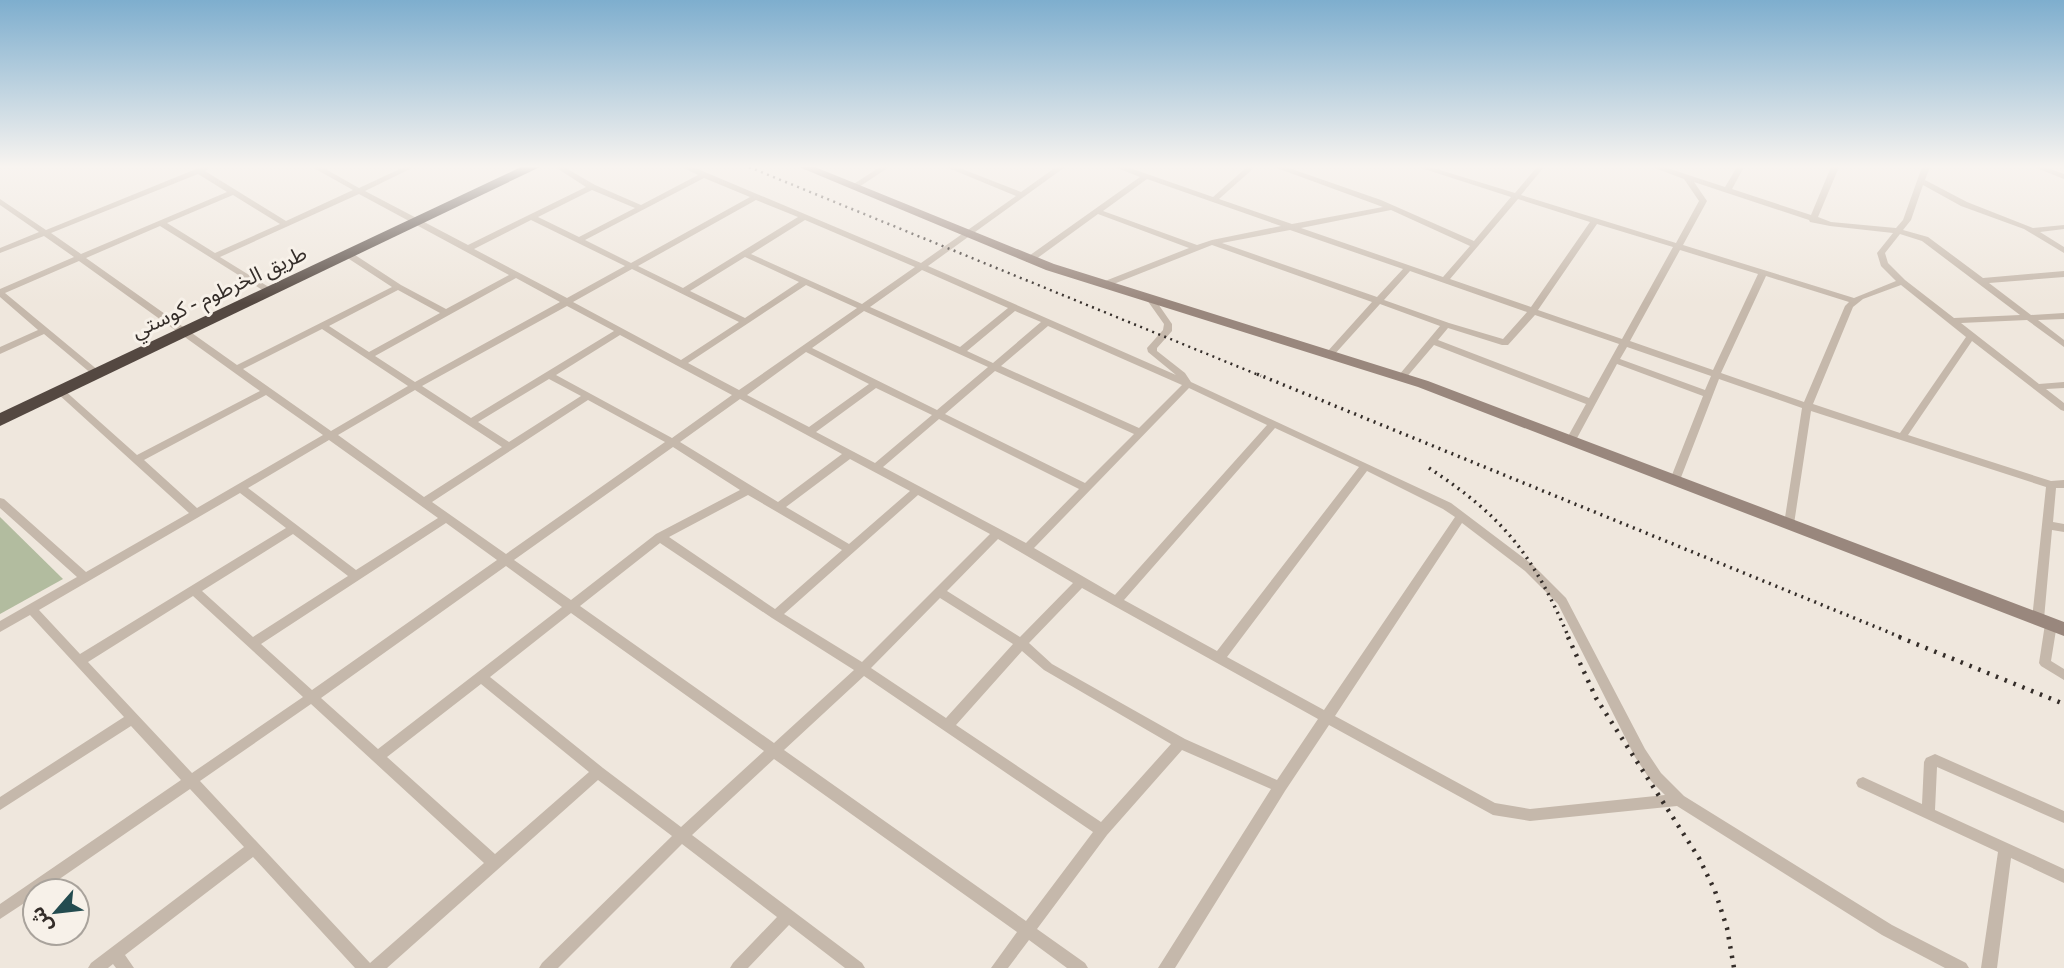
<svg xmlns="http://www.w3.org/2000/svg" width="2064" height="968" viewBox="0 0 2064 968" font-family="Signika,'Noto Sans Arabic',sans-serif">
<rect width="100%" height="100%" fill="#efe7dd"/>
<polygon fill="#b2bc9f" points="0,517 63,579 0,614"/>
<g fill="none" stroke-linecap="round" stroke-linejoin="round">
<g fill="#c5b8ab" fill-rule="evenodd">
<path d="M201,167H212L205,171L286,221L353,190L312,167H322L359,188L404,167H414L365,191L468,245L586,187L555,167H564L595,185L641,205L698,175L682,167H693L921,263L1016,196L946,167H957L1021,192L1056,167H1065L928,266L1176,375L1148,352L1147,348L1163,330L1164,324L1147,300L1151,297L1154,298L1172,324V331L1157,348V351L1185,373L1191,382L1451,503L1533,565L1566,598L1645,749L1661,773L1684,796L1892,925L1966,963L1969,968H1945L1882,935L1677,806L1530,821L1493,815L1329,725L1285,791L1175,968H1158L1271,789L1182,750L1107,835L1037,929L1085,963L1088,968H1067L1029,940L1008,968H991L1017,932L774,759L692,835L862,963L865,968H845L789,925L748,968H730L733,963L777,917L682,844L558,968H539L542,963L672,836L598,780L387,968H355L253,857L125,955L134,968H116L113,964L108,968H88L91,963L244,847L190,789L42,891H35V896L0,919V904L181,780L131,726L0,810V797L124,717L30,615L0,632V621L77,577L0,508V498L4,499L86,572L189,513L57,393L55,391L57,389H63L137,455L260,391L79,261L5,293L99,371L101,373L99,375H93L44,334L0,354V347L38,330L0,297V289L74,257L44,236L0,253V248L39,232L0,205V199L46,230ZM198,174L227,192L81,254L51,233ZM704,178L750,197L631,263L585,240ZM592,190L635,208L579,237L538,217ZM359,194L509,275L446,309L401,285L352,253H346V257L392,287L237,365L86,258L160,226L269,294L273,291L272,289L220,257ZM233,195L280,224L215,253L167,223ZM756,200L798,217L683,288L638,266ZM531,220L625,266L567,298L474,249ZM805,220L915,267L862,304L751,254ZM745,257L799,282L745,318L690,291ZM632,269L739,322L681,360L573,302ZM922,270L1008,308L960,347L870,307ZM516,278L560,302L415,382L375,356ZM806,285L857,308L739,390L688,363ZM398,290L440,313L369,352L329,326ZM567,306L614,331L471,418L422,386ZM864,311L988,367L937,410L812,348ZM1015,311L1041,322L993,363L967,351ZM1048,326L1182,385L1139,428L1001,366ZM322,329L408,386L331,431L243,369ZM620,335L732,395L672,438L556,375ZM806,352L869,384L809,427L747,395ZM995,371L1134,434L1085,483L945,414ZM549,379L581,396L509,442L478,422ZM876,388L932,415L875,463L816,432ZM1189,388L1267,425L1115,595L1034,548ZM415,390L502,447L424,497L338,435ZM266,395L323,435L197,508L144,460ZM740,399L842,454L778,502L680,442ZM588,400L665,442L506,554L432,502ZM939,419L1079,489L1026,543L883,467ZM1275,428L1359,467L1217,651L1124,600ZM329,440L438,518L356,570L248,488ZM673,447L740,490L656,534L571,600L514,560ZM850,459L910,491L849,544L786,507ZM1367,471L1443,509L1455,517L1324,710L1227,657ZM240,493L286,528L80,654L39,610ZM748,495L842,550L775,609L669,537ZM918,495L990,534L862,662L784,614ZM446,523L497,560L312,690L261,644ZM1462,523L1525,571L1558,604L1635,757L1651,781L1665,795L1530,809L1495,803L1335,716ZM293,534L348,576L253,637L202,591ZM998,539L1073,583L1020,637L947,591ZM660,543L772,618L854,670L774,743L580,606ZM506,566L562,607L378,749L321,698ZM1082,588L1318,719L1277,780L1185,739L1052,664L1029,643ZM193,596L303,697L192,773L88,662ZM940,598L1013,644L946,718L871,668ZM571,613L764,751L681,827L603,768L490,677ZM1022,651L1044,670L1171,744L1101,822L956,725ZM864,676L1093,832L1026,921L784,750ZM481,684L589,772L495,854L387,757ZM311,704L484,863L370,963L200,781Z"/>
<polygon points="880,167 889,167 856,189 853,189 849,187"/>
<path d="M1115,167H1127L1213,197L1247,167H1255L1219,199L1292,224L1383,207L1274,167H1286L1381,200L1474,241L1511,197L1418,167H1430L1515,193L1537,167H1544L1521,195L1676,243L1699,201L1684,179L1652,167H1664L1725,187L1737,167H1744L1732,189L1811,215L1831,167H1839L1818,217L1831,222L1896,228L1903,220L1922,167H1930L1925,180L1967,202L2033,228L2064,225V229L2040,232L2064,247V253L2024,229L1961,206L1923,185L1911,220L1903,230L1928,237L1983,278L2064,271V277L1989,283L2031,315L2064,313V319L2038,320L2064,340V347L2027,320L1961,323L2039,384L2064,382V388L2046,389L2064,403V411L2061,410L1972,341L1908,435L2051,481L2064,480V488H2056L2053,522L2064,524V532L2052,530L2044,619L2042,622L2038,624L2034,622L2032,619L2046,487L1811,411L1794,524L1793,527H1785L1784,524L1802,408L1719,379L1680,480L1675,484L1670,480L1703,396L1617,364L1576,440L1571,443L1566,440L1586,404L1434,345L1405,379H1399L1397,377L1399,375L1440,326L1380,304L1333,356H1327L1325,354L1327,352L1372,302L1212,245L1106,287H1100V283L1189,248L1098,214L1032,262H1026V258L1140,177ZM1147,179L1281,226L1212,240L1197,245L1103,211ZM1694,182L1809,220L1810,222L1830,226L1893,233L1877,253L1881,266L1896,281L1854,298L1683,245L1707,201ZM1518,199L1590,222L1531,307L1450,279ZM1391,210L1470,246L1443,277L1301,228ZM1597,224L1673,247L1622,339L1538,310ZM1290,230L1403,269L1377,297L1222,243ZM1900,234L1922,241L2020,315L1954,318L1905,280L1888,263L1885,253ZM1680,250L1758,274L1713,370L1630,341ZM1410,271L1527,312L1503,339L1449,323L1384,300ZM1766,276L1849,302L1845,306L1804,402L1721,373ZM1901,285L1966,337L1900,433L1813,404L1853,307L1863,299ZM1535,315L1619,344L1589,398L1438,340L1448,328L1502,345H1508ZM1627,347L1711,376L1705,390L1620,359Z"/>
<polygon points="2034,167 2045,167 2064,174 2064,179"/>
<polygon points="2051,619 2055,621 2057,624 2051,661 2064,669 2064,680 2041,666 2039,663 2045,624 2047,621"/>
<polygon points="1935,754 2064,811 2064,823 1937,767 1935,810 2064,869 2064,883 2011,858 1997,968 1981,968 1998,852 1858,787 1856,783 1858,779 1863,777 1922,804 1924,762 1926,758"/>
</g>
<polygon fill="#99877d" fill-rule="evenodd" points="799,167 815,167 1054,264 1428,381 2064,622 2064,636 1418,387 1046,270"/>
<polygon fill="#544841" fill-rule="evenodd" points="521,167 540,167 0,426 0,413"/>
<polyline stroke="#342d29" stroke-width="2.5" stroke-dasharray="2 4.5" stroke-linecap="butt" points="749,167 1261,376"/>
<g stroke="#342d29" stroke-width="3.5" stroke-dasharray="2 5" stroke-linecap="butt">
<polyline points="1257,374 1903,638"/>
<path d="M1429,468C1505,518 1533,555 1569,638"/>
</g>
<g stroke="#342d29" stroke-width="4.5" stroke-dasharray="2.5 7" stroke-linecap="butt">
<polyline points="1568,637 1596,698 1699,858 1715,891 1727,928 1734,968"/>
<polyline points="1899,637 2064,704"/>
</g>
</g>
<linearGradient id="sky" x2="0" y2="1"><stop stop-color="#7eaece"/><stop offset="0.55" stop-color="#f8f4f0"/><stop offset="1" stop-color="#f8f4f0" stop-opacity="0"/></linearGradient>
<rect width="2064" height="303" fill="url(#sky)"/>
<g text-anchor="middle" stroke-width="6" stroke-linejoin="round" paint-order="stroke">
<g font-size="21" fill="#342d29" stroke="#f7f1e9">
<text transform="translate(219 292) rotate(-25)" y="7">طريق الخرطوم - كوستي</text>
</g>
</g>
<g transform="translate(56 912) rotate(242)"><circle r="33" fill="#f7f1e9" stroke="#a9a39c" stroke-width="2"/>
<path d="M0-5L12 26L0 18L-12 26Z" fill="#244c50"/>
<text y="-10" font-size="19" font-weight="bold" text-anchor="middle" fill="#342d29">ش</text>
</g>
</svg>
